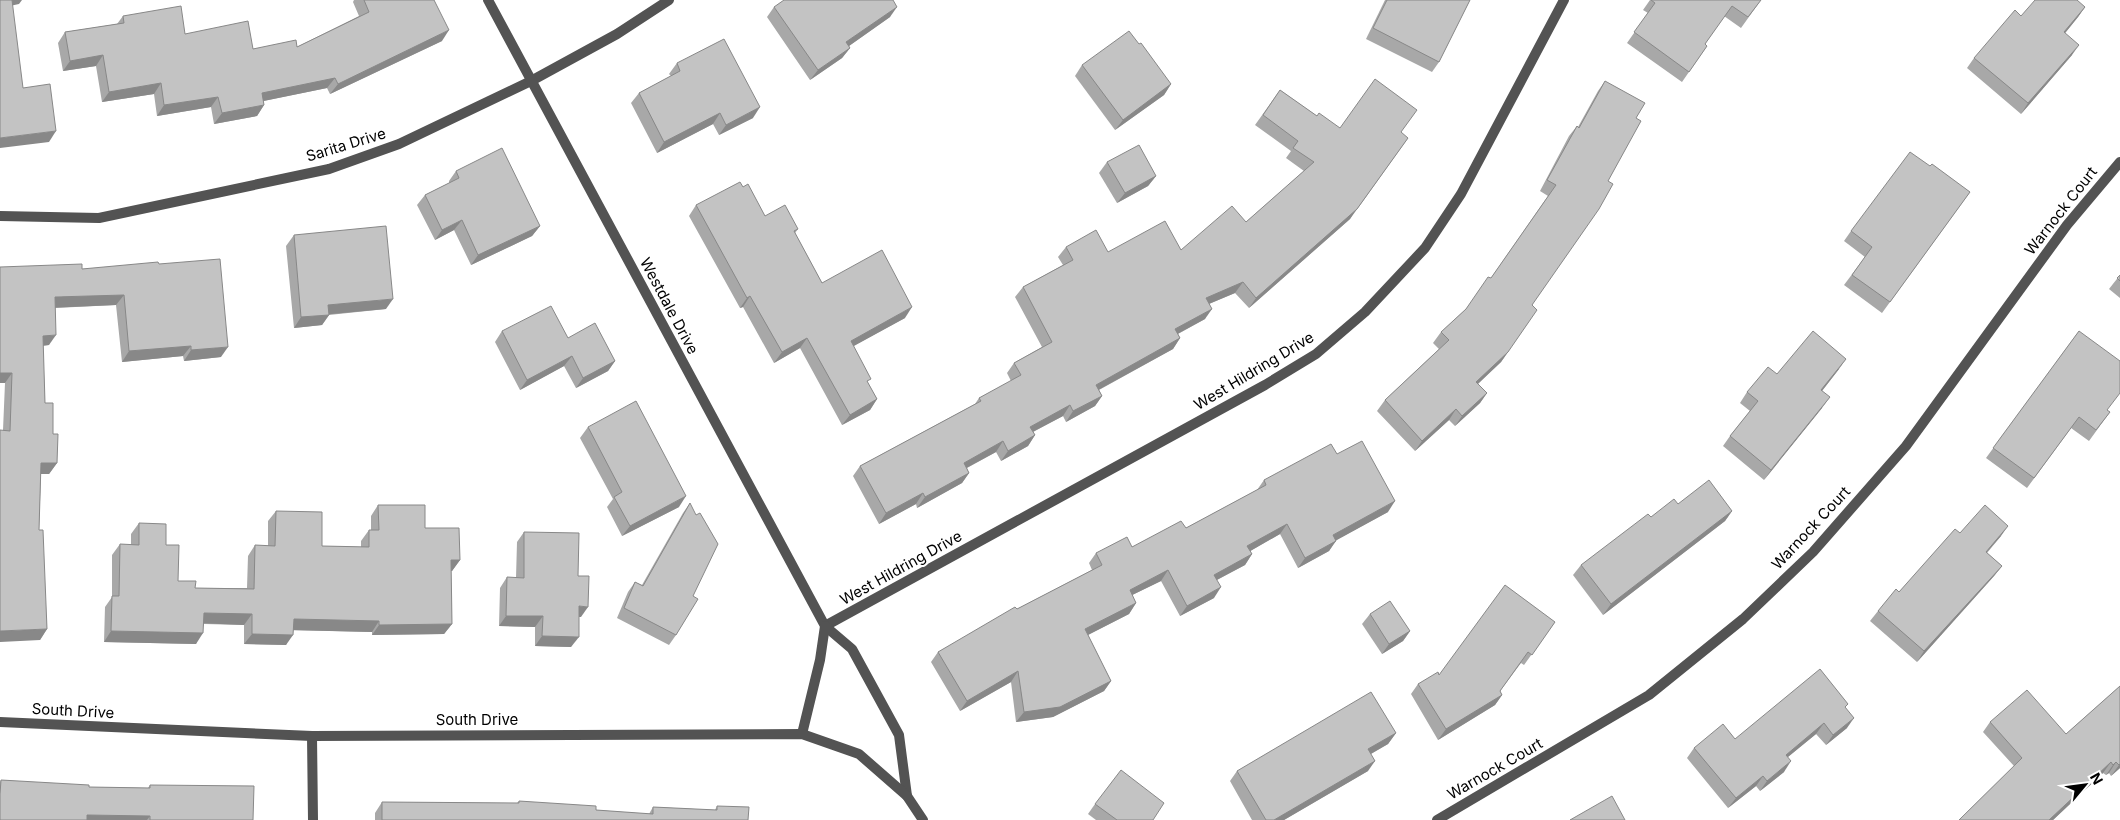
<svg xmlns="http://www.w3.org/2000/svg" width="2120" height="820" viewBox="0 0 2120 820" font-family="Inter,sans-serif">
<rect width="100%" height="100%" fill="#fff"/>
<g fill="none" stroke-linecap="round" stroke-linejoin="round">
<g stroke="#535353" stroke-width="10">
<polyline points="0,216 99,218 329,169 399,144 531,81 617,34 669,0"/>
<polyline points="825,626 1265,385 1316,354 1365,312 1425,248 1461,194 1564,0"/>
<polyline points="312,736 313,820"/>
<polyline points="1437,820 1649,695 1743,619 1813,552 1906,446 2067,225 2120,162"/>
</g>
<g stroke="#535353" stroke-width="10">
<polyline points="488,0 825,626 820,660 802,734"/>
<polyline points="825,626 852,649 899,735 907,796"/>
<polyline points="0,722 312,736 802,734 859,754 907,796 923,820"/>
</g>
</g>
<g fill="#a8a8a8">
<polygon points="354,0 434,0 442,41 330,94 327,88 263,101 264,105 257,116 214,124 211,107 157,116 154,94 102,102 96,66 63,71 58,43 65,32 117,24 123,16 185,34 253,49 297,47 359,16 353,2"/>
<polygon points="1385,0 1470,0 1439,62 1432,72 1366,39"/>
<polygon points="1650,0 1761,0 1741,28 1724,16 1705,44 1707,46 1682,82 1627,43 1648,13 1643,10"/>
<polygon points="894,2 890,17 849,46 850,48 842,58 810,80 767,17 774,7"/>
<polygon points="2085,7 2078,17 2065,33 2072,55 2021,114 1967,68 1974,58 2021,16"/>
<polygon points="677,63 753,118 719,135 713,124 657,153 631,103 639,93 671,76 669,74"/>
<polygon points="1082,65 1171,84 1164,95 1115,130 1075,76"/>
<polygon points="1605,81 1532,305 1508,352 1501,362 1478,384 1487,393 1480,403 1455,426 1449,420 1415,451 1377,411 1385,400 1439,349 1433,343 1441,332 1466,309 1491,278 1548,196 1540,191 1569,136 1577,126 1578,127 1598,91"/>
<polygon points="1280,90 1317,116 1340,128 1401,133 1350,219 1249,308 1235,293 1209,304 1205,319 1178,334 1180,338 1173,349 1099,390 1102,396 1095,406 1066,422 1063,416 1033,432 1035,435 1028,446 1001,461 996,452 967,468 969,473 962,483 917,508 916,504 879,524 853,476 860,466 975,404 979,398 1011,381 1007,373 1014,363 1042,347 1015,297 1023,287 1063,265 1058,257 1066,247 1108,252 1181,250 1246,222 1304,171 1286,158 1291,151 1255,125"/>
<polygon points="1107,162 1156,176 1148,186 1117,203 1099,173"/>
<polygon points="1930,166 1970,192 1882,313 1844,285 1865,257 1844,241 1851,231"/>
<polygon points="456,171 540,226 532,236 471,265 454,230 435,240 417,205 425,195 449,183 449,181"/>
<polygon points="743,187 765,216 798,229 795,233 822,283 905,318 853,346 868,383 877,399 870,410 842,425 800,348 774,363 743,307 740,308 689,216 696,205"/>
<polygon points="294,235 386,309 329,315 322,325 294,328 286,246"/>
<polygon points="159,264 221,357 184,361 183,356 122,362 116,305 55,308 49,345 43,346 45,403 53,434 57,463 49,474 41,474 39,530 47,629 40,640 3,430 5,383 0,383 82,269"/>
<polygon points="2120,275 2120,298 2109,289"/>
<polygon points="502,331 568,338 615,361 608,371 576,388 564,366 520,390 495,342"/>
<polygon points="2079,331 2107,411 2110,412 2089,441 2071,428 2027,488 1986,458"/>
<polygon points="1839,369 1822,391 1822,408 1764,480 1723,446 1730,436 1750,411 1740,403 1747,392 1777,374"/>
<polygon points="588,427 679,507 622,536 607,507 613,499 580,438"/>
<polygon points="1337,454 1388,512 1336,540 1329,551 1298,568 1280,534 1250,551 1252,554 1245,565 1217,580 1214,598 1180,616 1161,581 1132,595 1136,603 1129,614 1088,635 1111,681 1104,691 1053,717 1016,722 1011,682 960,711 931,662 938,652 1017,609 1092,570 1089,563 1096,553 1132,547 1186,528 1257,490 1264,480"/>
<polygon points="690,503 693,596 676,635 669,645 617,618 628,592 635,582 642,585 683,513"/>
<polygon points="1678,504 1732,511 1725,521 1603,615 1573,575 1581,565 1651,517"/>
<polygon points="378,505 425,528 460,560 452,571 451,571 452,624 444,634 372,635 372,632 293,630 286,645 244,644 244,625 204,624 196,644 104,642 105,607 112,597 112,555 120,544 131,545 131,534 139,523 166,545 178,581 195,588 247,588 248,556 255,545 268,546 268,521 276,511 322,546 361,547 361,541 369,530 371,530 371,516"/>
<polygon points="524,532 578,576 581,617 579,617 571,647 535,646 535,627 499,626 500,588 507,577 516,578 517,542"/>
<polygon points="1960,533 2001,536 1987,553 2002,566 1994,576 1917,662 1870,621 1878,611 1899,592"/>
<polygon points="1370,614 1410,631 1403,641 1382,654 1362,624"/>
<polygon points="1555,622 1524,665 1521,663 1500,691 1502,695 1495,705 1438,740 1411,694 1418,684"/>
<polygon points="2120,686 2120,768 2111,776 2109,773 2106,775 2103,773 2053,820 1959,820 2014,766 1983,732 1990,722 2066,734"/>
<polygon points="1846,708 1847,728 1826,745 1816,734 1788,757 1784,772 1760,791 1756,786 1728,808 1687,758 1694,748 1735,739"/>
<polygon points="1396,733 1388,744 1371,754 1368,771 1284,820 1252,820 1230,781 1237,771"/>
<polygon points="1,780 89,787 148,788 150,785 253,820 0,820 0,782"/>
<polygon points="519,801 596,810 649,814 653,807 715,810 717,806 748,820 375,820 375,813 382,802 517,803"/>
<polygon points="1095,804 1153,820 1096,820 1088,814"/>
</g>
<g fill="#888">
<polygon points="10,0 22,0 19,4 5,7"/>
<polygon points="897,7 890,17 839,53 846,42"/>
<polygon points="2085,7 2078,17 2057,43 2064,32"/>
<polygon points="449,30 442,41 330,94 338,84"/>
<polygon points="2079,45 2072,55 2021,114 2028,103"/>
<polygon points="850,48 842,58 810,80 818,70"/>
<polygon points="103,55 96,66 63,71 70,61"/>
<polygon points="335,78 327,88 254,103 262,93"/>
<polygon points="161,83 154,94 102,102 109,92"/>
<polygon points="1171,84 1164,95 1115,130 1123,120"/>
<polygon points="218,97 211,107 157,116 164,105"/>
<polygon points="264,105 257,116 214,124 222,113"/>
<polygon points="760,107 753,118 719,135 726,125"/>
<polygon points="720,113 713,124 657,153 664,142"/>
<polygon points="56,131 49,142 0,148 0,138"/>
<polygon points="1408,138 1350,219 1249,308 1256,298"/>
<polygon points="1156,176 1148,186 1117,203 1125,193"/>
<polygon points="462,220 454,230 435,240 442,230"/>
<polygon points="540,226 532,236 471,265 478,255"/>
<polygon points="1243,282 1235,293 1199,308 1206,298"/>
<polygon points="124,295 116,305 47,308 55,297"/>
<polygon points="750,296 743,307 740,308 747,298"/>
<polygon points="393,299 386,309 321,315 328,305"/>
<polygon points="912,307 905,318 843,352 851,341"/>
<polygon points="1212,309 1205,319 1168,339 1175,329"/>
<polygon points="329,315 322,325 294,328 301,317"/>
<polygon points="56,335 49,345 36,346 43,336"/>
<polygon points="807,338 800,348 774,363 782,352"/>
<polygon points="1180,338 1173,349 1089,395 1096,385"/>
<polygon points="191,346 183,356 122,362 129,351"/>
<polygon points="228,347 221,357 184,361 191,350"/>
<polygon points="1508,352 1501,362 1469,392 1476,382"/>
<polygon points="572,356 564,366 520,390 527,380"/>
<polygon points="1846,359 1839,369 1814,401 1821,390"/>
<polygon points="615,361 608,371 576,388 583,378"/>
<polygon points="0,373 12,373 5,383 0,383"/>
<polygon points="1487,393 1480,403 1455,426 1462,416"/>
<polygon points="1102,396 1095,406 1066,422 1073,411"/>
<polygon points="1830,397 1822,408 1764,480 1771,470"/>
<polygon points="877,399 870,410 842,425 850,415"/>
<polygon points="1070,405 1063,416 1023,437 1030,427"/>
<polygon points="1456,409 1449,420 1415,451 1422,441"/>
<polygon points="1035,435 1028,446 1001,461 1008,451"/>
<polygon points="1003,441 996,452 957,473 964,463"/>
<polygon points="41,463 57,463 49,474 34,474"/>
<polygon points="969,473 962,483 917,508 925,497"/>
<polygon points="923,493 916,504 879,524 886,513"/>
<polygon points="686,496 679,507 622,536 630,526"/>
<polygon points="1395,501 1388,512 1326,546 1333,535"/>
<polygon points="1732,511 1725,521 1603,615 1611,604"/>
<polygon points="1287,524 1280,534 1240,557 1247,546"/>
<polygon points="2008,526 2001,536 1978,562 1986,552"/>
<polygon points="1336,541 1329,551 1298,568 1305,558"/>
<polygon points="1252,554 1245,565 1207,585 1214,575"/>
<polygon points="451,560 460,560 452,571 444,571"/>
<polygon points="2002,566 1994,576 1917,662 1924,651"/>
<polygon points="1168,570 1161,581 1122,600 1130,590"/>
<polygon points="1221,587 1214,598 1180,616 1187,606"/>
<polygon points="1136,603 1129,614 1078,640 1085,629"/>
<polygon points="579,606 588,607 581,617 572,617"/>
<polygon points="204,613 252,614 244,625 197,623"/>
<polygon points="506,616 543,616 535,627 499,626"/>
<polygon points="294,619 379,621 372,632 286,630"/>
<polygon points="452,624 444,634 372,635 379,625"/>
<polygon points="47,629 40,640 0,642 0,631"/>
<polygon points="111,631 203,633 196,644 104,642"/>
<polygon points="1410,631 1403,641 1382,654 1389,644"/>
<polygon points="252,634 293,635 286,645 244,644"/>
<polygon points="542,636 579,637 571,647 535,646"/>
<polygon points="1018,671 1011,682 960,711 967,701"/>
<polygon points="1111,681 1104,691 1053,717 1016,722 1024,712"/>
<polygon points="1502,695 1495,705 1438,740 1446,729"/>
<polygon points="1854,718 1847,728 1826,745 1833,735"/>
<polygon points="1824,723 1816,734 1778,765 1786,755"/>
<polygon points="1396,733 1388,744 1360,760 1368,749"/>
<polygon points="1375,761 1368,771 1284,820 1274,820"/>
<polygon points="1791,761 1784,772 1760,791 1767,781"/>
<polygon points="2111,762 2103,773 2053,820 2049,820"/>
<polygon points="2116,762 2109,773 2106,775 2113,765"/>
<polygon points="2120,764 2120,768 2111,776 2119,765"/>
<polygon points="1763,776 1756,786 1728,808 1736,798"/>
<polygon points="87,815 150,816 147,820 84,820"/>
</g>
<g fill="#c3c3c3" stroke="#888">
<polygon points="0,0 12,0 23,88 50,84 56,131 0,138"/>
<polygon points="364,0 434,0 449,30 338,84 335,78 262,93 264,105 222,113 218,97 164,105 161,83 109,92 103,55 70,61 65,32 124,23 123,16 181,6 185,34 248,21 253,49 296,40 297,47 369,12"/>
<polygon points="784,0 893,0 897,7 846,42 850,48 818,70 774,7"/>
<polygon points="1387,0 1470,0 1439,62 1373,28"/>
<polygon points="1651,0 1761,0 1748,17 1732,6 1705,44 1707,46 1689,72 1634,32 1655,3"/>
<polygon points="2035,0 2077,0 2085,7 2064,32 2079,45 2028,103 1974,58 2015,10 2021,16"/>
<polygon points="1129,31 1139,44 1141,43 1171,84 1123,120 1082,65"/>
<polygon points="724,39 760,107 726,125 720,113 664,142 639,93 680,71 677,63"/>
<polygon points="1375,79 1417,110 1401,132 1408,138 1357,209 1256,298 1243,282 1206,298 1212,309 1175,329 1180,338 1096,385 1102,396 1073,411 1070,405 1030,427 1035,435 1008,451 1003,441 964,463 969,473 925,497 923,493 886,513 860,466 981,401 979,398 1021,375 1014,363 1052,342 1023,287 1073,260 1066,247 1096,230 1108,252 1165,221 1181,250 1232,206 1246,222 1314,162 1293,148 1298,141 1263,115 1280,90 1317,116 1319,113 1340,128"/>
<polygon points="1605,81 1645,103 1636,118 1641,121 1608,181 1613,184 1599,209 1532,305 1537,310 1508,352 1476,382 1487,393 1462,416 1456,409 1422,441 1385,400 1449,340 1441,332 1466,309 1488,277 1491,278 1556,185 1547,180 1577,126 1579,128"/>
<polygon points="1139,145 1156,176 1125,193 1107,162"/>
<polygon points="502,148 540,226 478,255 462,220 442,230 425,195 459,178 456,171"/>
<polygon points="1910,152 1930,166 1932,164 1970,192 1890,302 1852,275 1872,247 1851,231"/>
<polygon points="740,182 743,187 748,184 765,216 785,205 798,229 794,231 822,283 882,250 912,307 851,341 871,379 867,381 877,399 850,415 807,338 782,352 750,296 747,298 696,205"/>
<polygon points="386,226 393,299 328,305 329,315 301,317 294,235"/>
<polygon points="220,259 228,347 191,350 191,346 129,351 124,295 55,297 56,335 43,336 45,403 53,403 53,434 58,434 57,463 41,463 39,530 43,530 47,629 0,631 0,430 10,431 12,373 0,373 0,267 82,264 82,269 158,262 159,264"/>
<polygon points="2120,275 2120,281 2117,278"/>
<polygon points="551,306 568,338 595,323 615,361 583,378 572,356 527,380 502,331"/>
<polygon points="1813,331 1846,359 1821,390 1830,397 1771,470 1730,436 1758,401 1747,392 1768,367 1777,374"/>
<polygon points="2079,331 2120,361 2120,393 2107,410 2110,412 2096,430 2079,417 2034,478 1993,448"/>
<polygon points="636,401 686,496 630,526 614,497 622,492 588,427"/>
<polygon points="1362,441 1395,501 1333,535 1336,541 1305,558 1287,524 1247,546 1252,554 1214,575 1221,587 1187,606 1168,570 1130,590 1136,603 1085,629 1111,681 1060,707 1024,712 1018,671 967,701 938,652 1015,607 1017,609 1102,565 1096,553 1127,537 1132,547 1181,521 1186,528 1266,485 1264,480 1331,444 1337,454"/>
<polygon points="1709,480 1732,511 1611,604 1581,565 1648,514 1651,517 1674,499 1678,504"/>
<polygon points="690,503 696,515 700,513 718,544 693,596 698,599 676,635 624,608 635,582 643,586"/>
<polygon points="378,505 425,505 425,528 459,528 460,560 451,560 452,624 379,625 379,621 294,619 293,635 252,634 252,614 204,613 203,633 111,631 112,596 119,596 120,544 139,545 139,523 166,524 166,545 179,545 178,581 196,581 195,588 254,589 255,545 275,546 276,511 322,512 322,546 369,547 369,530 379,530"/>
<polygon points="1985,505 2008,526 1986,552 2002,566 1924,651 1878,611 1896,589 1899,592 1955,529 1960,533"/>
<polygon points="524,532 579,533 578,576 589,576 588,607 579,606 579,637 542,636 543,616 506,616 507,577 524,578"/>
<polygon points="1505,585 1555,622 1532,655 1528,652 1500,691 1502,695 1446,729 1418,684 1438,672 1439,675"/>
<polygon points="1390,601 1410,631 1389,644 1370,614"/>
<polygon points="1820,669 1848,704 1845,707 1854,718 1833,735 1824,723 1786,755 1791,761 1767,781 1763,776 1736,798 1694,748 1723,724 1735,739"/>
<polygon points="2120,686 2120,764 2119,765 2116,762 2113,765 2111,762 2049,820 1959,820 2022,758 1990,722 2027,690 2066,734"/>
<polygon points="1371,692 1396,733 1368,749 1375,761 1274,820 1266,820 1237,771"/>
<polygon points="1121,770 1164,803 1153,820 1117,820 1095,804"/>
<polygon points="1,780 89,785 89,787 150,788 150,785 254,786 253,820 150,820 150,816 87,815 87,820 0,820 0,794"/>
<polygon points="1612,796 1625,820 1570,820"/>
<polygon points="519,801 596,806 596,810 653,814 653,807 717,810 717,806 749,807 748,820 382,820 382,802 519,803"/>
</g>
<g text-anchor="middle" stroke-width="4" stroke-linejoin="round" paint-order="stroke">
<g font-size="15" fill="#000" stroke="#fff">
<text transform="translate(346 145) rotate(-17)" y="5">Sarita Drive</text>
<text transform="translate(2061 211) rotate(-52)" y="5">Warnock Court</text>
<text transform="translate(669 306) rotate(62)" y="5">Westdale Drive</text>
<text transform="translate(1254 371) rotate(-31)" y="5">West Hildring Drive</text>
<text transform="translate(1811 528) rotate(-47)" y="5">Warnock Court</text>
<text transform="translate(901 568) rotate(-29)" y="5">West Hildring Drive</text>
<text transform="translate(73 711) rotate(3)" y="5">South Drive</text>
<text x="477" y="725">South Drive</text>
<text transform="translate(1495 769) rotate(-30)" y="5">Warnock Court</text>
</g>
</g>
<g transform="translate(2085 785) rotate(61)" stroke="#ffffff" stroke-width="4" paint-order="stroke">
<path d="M0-4L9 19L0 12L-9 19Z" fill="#000000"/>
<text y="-8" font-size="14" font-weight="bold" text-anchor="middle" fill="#000000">N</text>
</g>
</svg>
